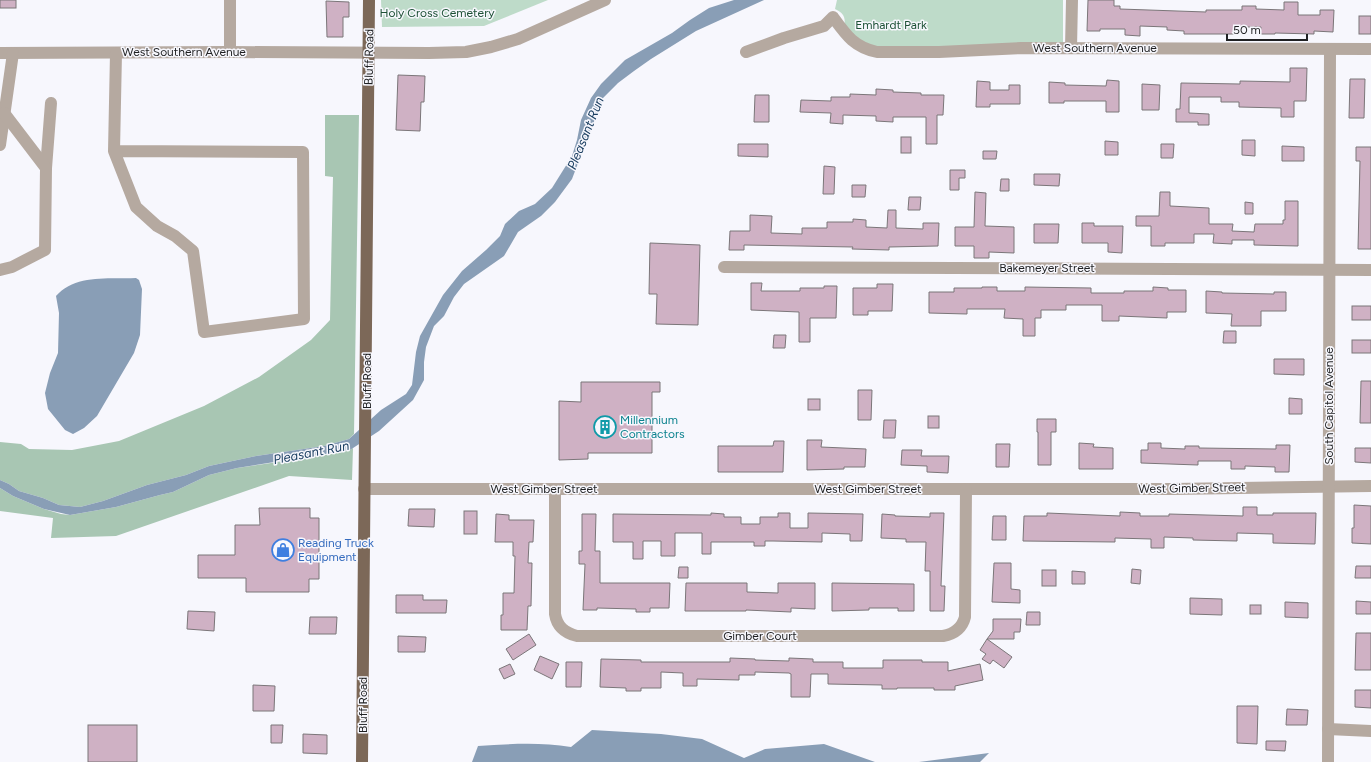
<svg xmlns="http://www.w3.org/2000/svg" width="1371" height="762" viewBox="0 0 1371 762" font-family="Figtree,sans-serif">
<rect width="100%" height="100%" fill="#f7f7fd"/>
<g fill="#bedbc9">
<polygon points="381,0 548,0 484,26 382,27"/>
<path d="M837,0H1063V45L969,47L861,46L844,27C846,18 844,13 835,9Z"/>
</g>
<g fill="#a8c6b3">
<polygon points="325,115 359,115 354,434 349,439 324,446 256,456 209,466 186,475 147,485 103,501 80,507 59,505 43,498 19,491 9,484 0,480 0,442 21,444 29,449 72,450 119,441 204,406 259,377 311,340 330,320 333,177 325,176"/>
<polygon points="353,448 352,480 289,476 116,536 51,538 53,518 0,511 0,488 13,496 44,509 61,514 70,515 116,507 160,495 173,492 209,475 237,468 332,454 350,450"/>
</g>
<g fill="#899eb6">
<polygon points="734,0 764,0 696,31 651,59 634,71 618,83 603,98 572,179 555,202 541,216 518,232 504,256 464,284 454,297 444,316 434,326 426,347 424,362 424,380 413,400 379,431 350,450 237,468 209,475 173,492 160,495 116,507 70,515 44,509 13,496 0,488 0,480 9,484 19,491 43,498 59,505 80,507 103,501 147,485 186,475 209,466 256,456 324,446 349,439 381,410 406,394 412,385 416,352 420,336 443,295 462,271 486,250 500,236 505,224 519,211 535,204 552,188 572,156 577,140 581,120 591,98 601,84 625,60 672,33 690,20 709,8"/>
<path d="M136,278L139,280L142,289L140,335L134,353L97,416L84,428L73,434L65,430L48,409L45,393L50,373L58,353L59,313L56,296C75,274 109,279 136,278Z"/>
<path d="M592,730L661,734L702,739L744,758L765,749L824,744L875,762H472L478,746C509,744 540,742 571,747Z"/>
<polygon points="989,753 980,762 919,762"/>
</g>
<g fill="#cfb1c4" stroke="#7b7679">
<rect x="0" y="0" width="16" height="8"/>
<polygon points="1088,0 1114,0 1114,6 1120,6 1120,9 1206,12 1206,10 1242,10 1242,6 1256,6 1256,9 1284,10 1284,2 1298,2 1298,15 1320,15 1320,10 1334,10 1333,32 1314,31 1314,34 1275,33 1275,34 1260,34 1261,27 1236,27 1235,34 1184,34 1184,31 1167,30 1167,27 1140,26 1140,36 1125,35 1125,29 1100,29 1100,31 1087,31"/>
<polygon points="326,1 349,2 349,17 343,17 343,37 327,37"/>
<rect x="1359" y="16" width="12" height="18"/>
<polygon points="1290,68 1307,68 1306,101 1294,101 1294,117 1281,117 1281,108 1239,107 1239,102 1221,102 1221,97 1189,97 1189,113 1209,114 1209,125 1198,125 1198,122 1176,122 1176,109 1180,109 1181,83 1240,84 1240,81 1290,82"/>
<polygon points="398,75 425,76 424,102 421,102 420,131 396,130"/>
<polygon points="1350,79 1365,79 1364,118 1349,118"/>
<polygon points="1107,80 1119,81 1119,112 1106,112 1106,101 1064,101 1064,103 1049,103 1049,82 1065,83 1065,85 1106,86"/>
<polygon points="977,81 990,82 990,90 1009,90 1009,85 1020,85 1020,104 990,104 990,107 976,107"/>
<polygon points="1142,84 1160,85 1159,110 1142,110"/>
<polygon points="876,89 893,90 893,92 921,93 921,95 944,95 943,115 937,115 937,144 926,144 926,117 893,117 893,122 876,121 876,116 843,115 843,124 830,123 831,113 800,112 801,100 831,101 831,97 850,97 850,94 876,95"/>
<polygon points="755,95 769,95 769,122 754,122"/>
<rect x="901" y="137" width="10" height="16"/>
<polygon points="1242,140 1255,140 1255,156 1242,155"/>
<polygon points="1105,141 1118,142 1118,155 1105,155"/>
<polygon points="738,144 768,144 768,157 738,156"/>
<polygon points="1161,144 1174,144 1173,158 1161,158"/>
<polygon points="1282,146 1304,147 1304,161 1282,161"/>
<polygon points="1356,147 1371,147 1371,249 1358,249 1360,161 1356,161"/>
<polygon points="983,151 997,151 996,159 983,159"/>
<polygon points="824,166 835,167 834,194 823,194"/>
<polygon points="950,170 965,170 965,178 959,178 959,190 950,190"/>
<polygon points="1034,174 1060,174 1059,186 1034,185"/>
<polygon points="1001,179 1009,179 1009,191 1000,191"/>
<polygon points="852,185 866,185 865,197 852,197"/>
<polygon points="975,192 986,193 985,226 1014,227 1014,253 989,252 989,258 974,258 974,246 955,246 955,227 974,227"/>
<polygon points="1160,192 1170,192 1170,206 1209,208 1209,224 1233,224 1232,231 1254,232 1255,224 1283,224 1283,220 1285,220 1285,201 1298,201 1298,246 1254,245 1254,240 1232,240 1232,244 1213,243 1214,234 1194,234 1194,243 1165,243 1165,246 1151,246 1151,226 1136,226 1136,216 1159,216"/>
<polygon points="909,197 921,197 920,210 908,210"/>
<polygon points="1245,202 1253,203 1253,214 1245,214"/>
<polygon points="888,210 896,210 896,228 923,229 923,223 939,223 938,246 889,247 889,250 852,249 853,247 744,245 744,250 729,250 730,231 750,231 750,215 772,216 771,233 802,234 802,228 827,228 827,222 853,222 853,219 866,220 866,227 887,228"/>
<polygon points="1082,223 1094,223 1094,226 1123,226 1122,253 1108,252 1108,243 1082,243"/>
<polygon points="1034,224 1059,224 1058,243 1034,243"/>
<polygon points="650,243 700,245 698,325 656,324 657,294 649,294"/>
<polygon points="751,283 762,283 761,291 800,291 800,288 824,288 824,286 837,286 836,318 810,318 810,342 799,342 799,312 751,310"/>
<polygon points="877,284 893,284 892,311 868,311 868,315 853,315 853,288 877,288"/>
<polygon points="982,287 997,287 997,291 1025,291 1025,287 1091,288 1091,293 1124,293 1124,291 1153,291 1153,287 1168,288 1168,290 1186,290 1186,312 1167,312 1167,318 1119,316 1119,321 1102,321 1102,305 1066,305 1066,310 1041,310 1041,318 1035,318 1035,336 1023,336 1023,319 1004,318 1005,309 967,309 967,314 929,313 929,292 954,292 954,288 982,288"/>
<polygon points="1206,291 1222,292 1222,293 1274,294 1274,292 1286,292 1286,311 1261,311 1261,326 1231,326 1232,314 1206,313"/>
<rect x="1352" y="306" width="19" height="14"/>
<polygon points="1224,331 1236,331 1236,343 1223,343"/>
<polygon points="774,335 786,335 785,348 773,348"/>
<rect x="1352" y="340" width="19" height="13"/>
<polygon points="1274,359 1304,359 1304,375 1274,374"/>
<polygon points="1361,381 1371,381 1371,423 1360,423"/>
<polygon points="581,382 660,382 660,392 652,392 652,453 588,453 588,459 559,460 559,401 581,402"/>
<polygon points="858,390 872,390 871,420 858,420"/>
<polygon points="1289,398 1302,399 1302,414 1289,414"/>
<rect x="808" y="399" width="12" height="11"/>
<rect x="928" y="416" width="11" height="12"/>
<polygon points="1037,419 1056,419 1056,432 1051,432 1051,465 1038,465 1038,432 1037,432"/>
<polygon points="884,420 896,420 895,438 883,438"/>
<polygon points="807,440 822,440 821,447 866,449 865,467 844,467 844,469 807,470"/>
<polygon points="774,441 784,441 783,472 718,472 718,446 773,446"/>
<polygon points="1079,443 1094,444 1093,447 1113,448 1113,469 1079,469"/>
<polygon points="1148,443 1161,443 1161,448 1185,449 1185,446 1199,446 1199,448 1276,449 1276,445 1290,445 1289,472 1275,472 1275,467 1245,466 1245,469 1231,469 1231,461 1198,461 1198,465 1141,463 1141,450 1148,450"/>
<polygon points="996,444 1010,444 1009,467 996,467"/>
<polygon points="1355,448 1371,448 1371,463 1355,462"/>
<polygon points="902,450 922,450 921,456 949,456 948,473 927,472 927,466 901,465"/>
<polygon points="1354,505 1371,506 1371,544 1352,543 1352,528 1354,528"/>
<polygon points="1243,507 1257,507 1257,515 1273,515 1273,513 1316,513 1315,544 1273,543 1273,534 1237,533 1237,541 1193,540 1193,538 1164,537 1164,548 1151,548 1151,539 1115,538 1115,542 1023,541 1024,516 1047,516 1047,513 1120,516 1120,512 1140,513 1140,516 1169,516 1169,514 1243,516"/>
<polygon points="259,508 310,508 310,518 319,518 319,579 309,579 309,592 246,592 246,578 198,578 198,555 235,555 235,525 260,525"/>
<polygon points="409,509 435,509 434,527 408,526"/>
<rect x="464" y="511" width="13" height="23"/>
<polygon points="711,513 724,514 724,517 741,517 741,524 760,524 760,517 778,517 778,513 790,513 790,528 808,528 808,513 863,514 862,541 850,541 850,534 822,533 822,542 773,541 765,541 765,546 754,546 754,542 711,542 711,554 702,554 702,533 675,533 675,556 661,556 661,541 643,541 643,559 633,559 633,542 613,542 613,514 711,515"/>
<polygon points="930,513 944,513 941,586 945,586 944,611 930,611 930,571 925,571 926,542 906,542 906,539 881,538 882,514 895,515 895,516 930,517"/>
<polygon points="496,514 509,515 509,520 534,520 533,542 529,542 528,563 532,563 531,606 528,606 527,630 501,630 501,615 503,615 503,593 514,593 515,556 513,556 513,542 495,542"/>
<polygon points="582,514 596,514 595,551 600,551 600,583 670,583 669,608 650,608 650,612 636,612 636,609 597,608 597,610 583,610 585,564 579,564 579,551 582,551"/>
<polygon points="993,516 1006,516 1006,540 992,540"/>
<polygon points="994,563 1011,563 1011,589 1020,590 1020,603 992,602"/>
<polygon points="1356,566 1371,566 1371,578 1355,578"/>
<polygon points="679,567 688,567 688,578 678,578"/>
<polygon points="1132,569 1141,570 1140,584 1131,583"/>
<rect x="1042" y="570" width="14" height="16"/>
<polygon points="1072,571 1085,572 1085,584 1072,584"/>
<polygon points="686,583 747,583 747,592 778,593 778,583 815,583 815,609 791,608 791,612 746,610 746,611 685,611"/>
<polygon points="832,583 914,584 914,611 898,611 898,608 869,608 869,610 832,611"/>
<polygon points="396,595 423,595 423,600 447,600 446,613 396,613"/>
<polygon points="1190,598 1222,599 1222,615 1190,614"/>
<polygon points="1356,601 1371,602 1371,614 1356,614"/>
<polygon points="1285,602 1308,603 1308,618 1285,617"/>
<rect x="1250" y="605" width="11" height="9"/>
<polygon points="188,611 215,612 214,631 187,629"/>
<polygon points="1027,612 1040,612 1040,625 1026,625"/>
<polygon points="310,617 337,617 336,634 309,634"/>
<polygon points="993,619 1021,619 1020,632 1014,632 1014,639 987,639 993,631"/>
<polygon points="1356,633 1371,633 1371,670 1355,670"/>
<polygon points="529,634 536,645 513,660 506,649"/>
<polygon points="398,636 426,637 425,652 398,652"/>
<polygon points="987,639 1012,657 1004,668 993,660 990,664 982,659 986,654 980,650"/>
<polygon points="540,656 559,664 552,679 534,670"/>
<polygon points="730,658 755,659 755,660 789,661 789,658 813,659 813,662 843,662 843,668 883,668 883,660 922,660 922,662 948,662 948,671 980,664 983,680 955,686 955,690 934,690 934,688 897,688 897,689 882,689 882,685 828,684 828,674 811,674 810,697 791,697 791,674 789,673 755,672 755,675 739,675 739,680 697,679 697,686 683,686 683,673 661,672 661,688 641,688 641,691 626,691 626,688 600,687 601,659 641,660 641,662 730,662"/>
<polygon points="566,662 582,662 581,687 566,687"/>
<polygon points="510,664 515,674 504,679 499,669"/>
<polygon points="253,685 275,686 274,711 253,711"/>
<polygon points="1355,690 1371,690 1371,708 1355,707"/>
<polygon points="1237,706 1258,706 1257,744 1237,743"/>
<polygon points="1287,709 1308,710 1307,725 1286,725"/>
<rect x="88" y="725" width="49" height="37"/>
<polygon points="271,725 283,725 282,743 271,743"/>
<polygon points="303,734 327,735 327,754 303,753"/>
<polygon points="1266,741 1286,741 1285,751 1266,750"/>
</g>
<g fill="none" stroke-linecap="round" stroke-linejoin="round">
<g stroke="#b5a9a0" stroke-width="12">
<polyline points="1071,48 1072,0"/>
<polyline points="230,52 230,0"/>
<path d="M746,52L784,38L824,26L833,17C846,35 854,47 877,52H939L1021,48L1371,49"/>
<polyline points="0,53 230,52 429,53 466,52 491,47 518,39 605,0"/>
<polyline points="0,145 13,53"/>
<polyline points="114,151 303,152 304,319 204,332 193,251 175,236 157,226 136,207 114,151 116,53"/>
<polyline points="46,168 51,103"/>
<polyline points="724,267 1371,270"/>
<polyline points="0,270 12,267 45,250 46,168 4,113"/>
<polyline points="364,489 1173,489 1371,486"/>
<path d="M555,489V614C557,627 565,633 577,636H943C954,634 962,629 965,617L966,489"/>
<polyline points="1328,729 1371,731"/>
<polyline points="1328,762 1330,49"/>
</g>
<polyline stroke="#7c6858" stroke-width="12" points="362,762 369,0"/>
</g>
<defs>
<g id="building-ring" transform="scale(1.15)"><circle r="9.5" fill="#f7f7fd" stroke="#0f9aa8" stroke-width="1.5"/><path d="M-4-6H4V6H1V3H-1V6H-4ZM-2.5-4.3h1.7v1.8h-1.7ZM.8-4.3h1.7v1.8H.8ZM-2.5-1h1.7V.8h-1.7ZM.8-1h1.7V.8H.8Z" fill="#0f9aa8"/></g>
<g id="shop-ring" transform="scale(1.15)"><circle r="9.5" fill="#f7f7fd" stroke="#3f7fe0" stroke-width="1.5"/><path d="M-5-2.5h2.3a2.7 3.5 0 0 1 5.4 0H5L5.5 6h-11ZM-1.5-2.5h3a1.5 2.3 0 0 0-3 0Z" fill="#3f7fe0"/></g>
</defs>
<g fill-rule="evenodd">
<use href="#building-ring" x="605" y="427"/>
<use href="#shop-ring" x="283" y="550"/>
</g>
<g text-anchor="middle" stroke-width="3" stroke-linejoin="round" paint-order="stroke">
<g font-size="12" fill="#1d5136" stroke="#f7f7fd">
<text x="437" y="17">Holy Cross Cemetery</text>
<text x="891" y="29">Emhardt Park</text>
</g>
<g font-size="12" fill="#1f2022" stroke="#f7f7fd">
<text x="1095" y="52">West Southern Avenue</text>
<text x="184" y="56">West Southern Avenue</text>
<text transform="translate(369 57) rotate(-89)" y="4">Bluff Road</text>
<text x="1047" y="272">Bakemeyer Street</text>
<text transform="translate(367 381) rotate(-90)" y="4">Bluff Road</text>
<text transform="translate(1329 406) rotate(-90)" y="4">South Capitol Avenue</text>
<text transform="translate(1192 488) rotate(-1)" y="4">West Gimber Street</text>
<text x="544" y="493">West Gimber Street</text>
<text x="868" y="493">West Gimber Street</text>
<text x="760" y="640">Gimber Court</text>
<text transform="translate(363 705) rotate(-90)" y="4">Bluff Road</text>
</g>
<g font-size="12" fill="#0d838f" stroke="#f7f7fd" text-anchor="start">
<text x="620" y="424">Millennium<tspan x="620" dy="14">Contractors</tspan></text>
</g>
<g font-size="12" fill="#366cbe" stroke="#f7f7fd" text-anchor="start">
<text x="298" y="547">Reading Truck<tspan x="298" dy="14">Equipment</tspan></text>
</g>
<g font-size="13" font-style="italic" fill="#1d4062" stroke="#f7f7fd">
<text transform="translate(585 133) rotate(-68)" y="5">Pleasant Run</text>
<text transform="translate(311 452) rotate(-11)" y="5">Pleasant Run</text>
</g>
</g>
<path d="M1227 34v6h80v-6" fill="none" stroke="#1f2022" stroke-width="2"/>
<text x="1233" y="34" font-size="12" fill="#1f2022" stroke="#f7f7fd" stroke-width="3" paint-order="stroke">50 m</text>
</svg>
